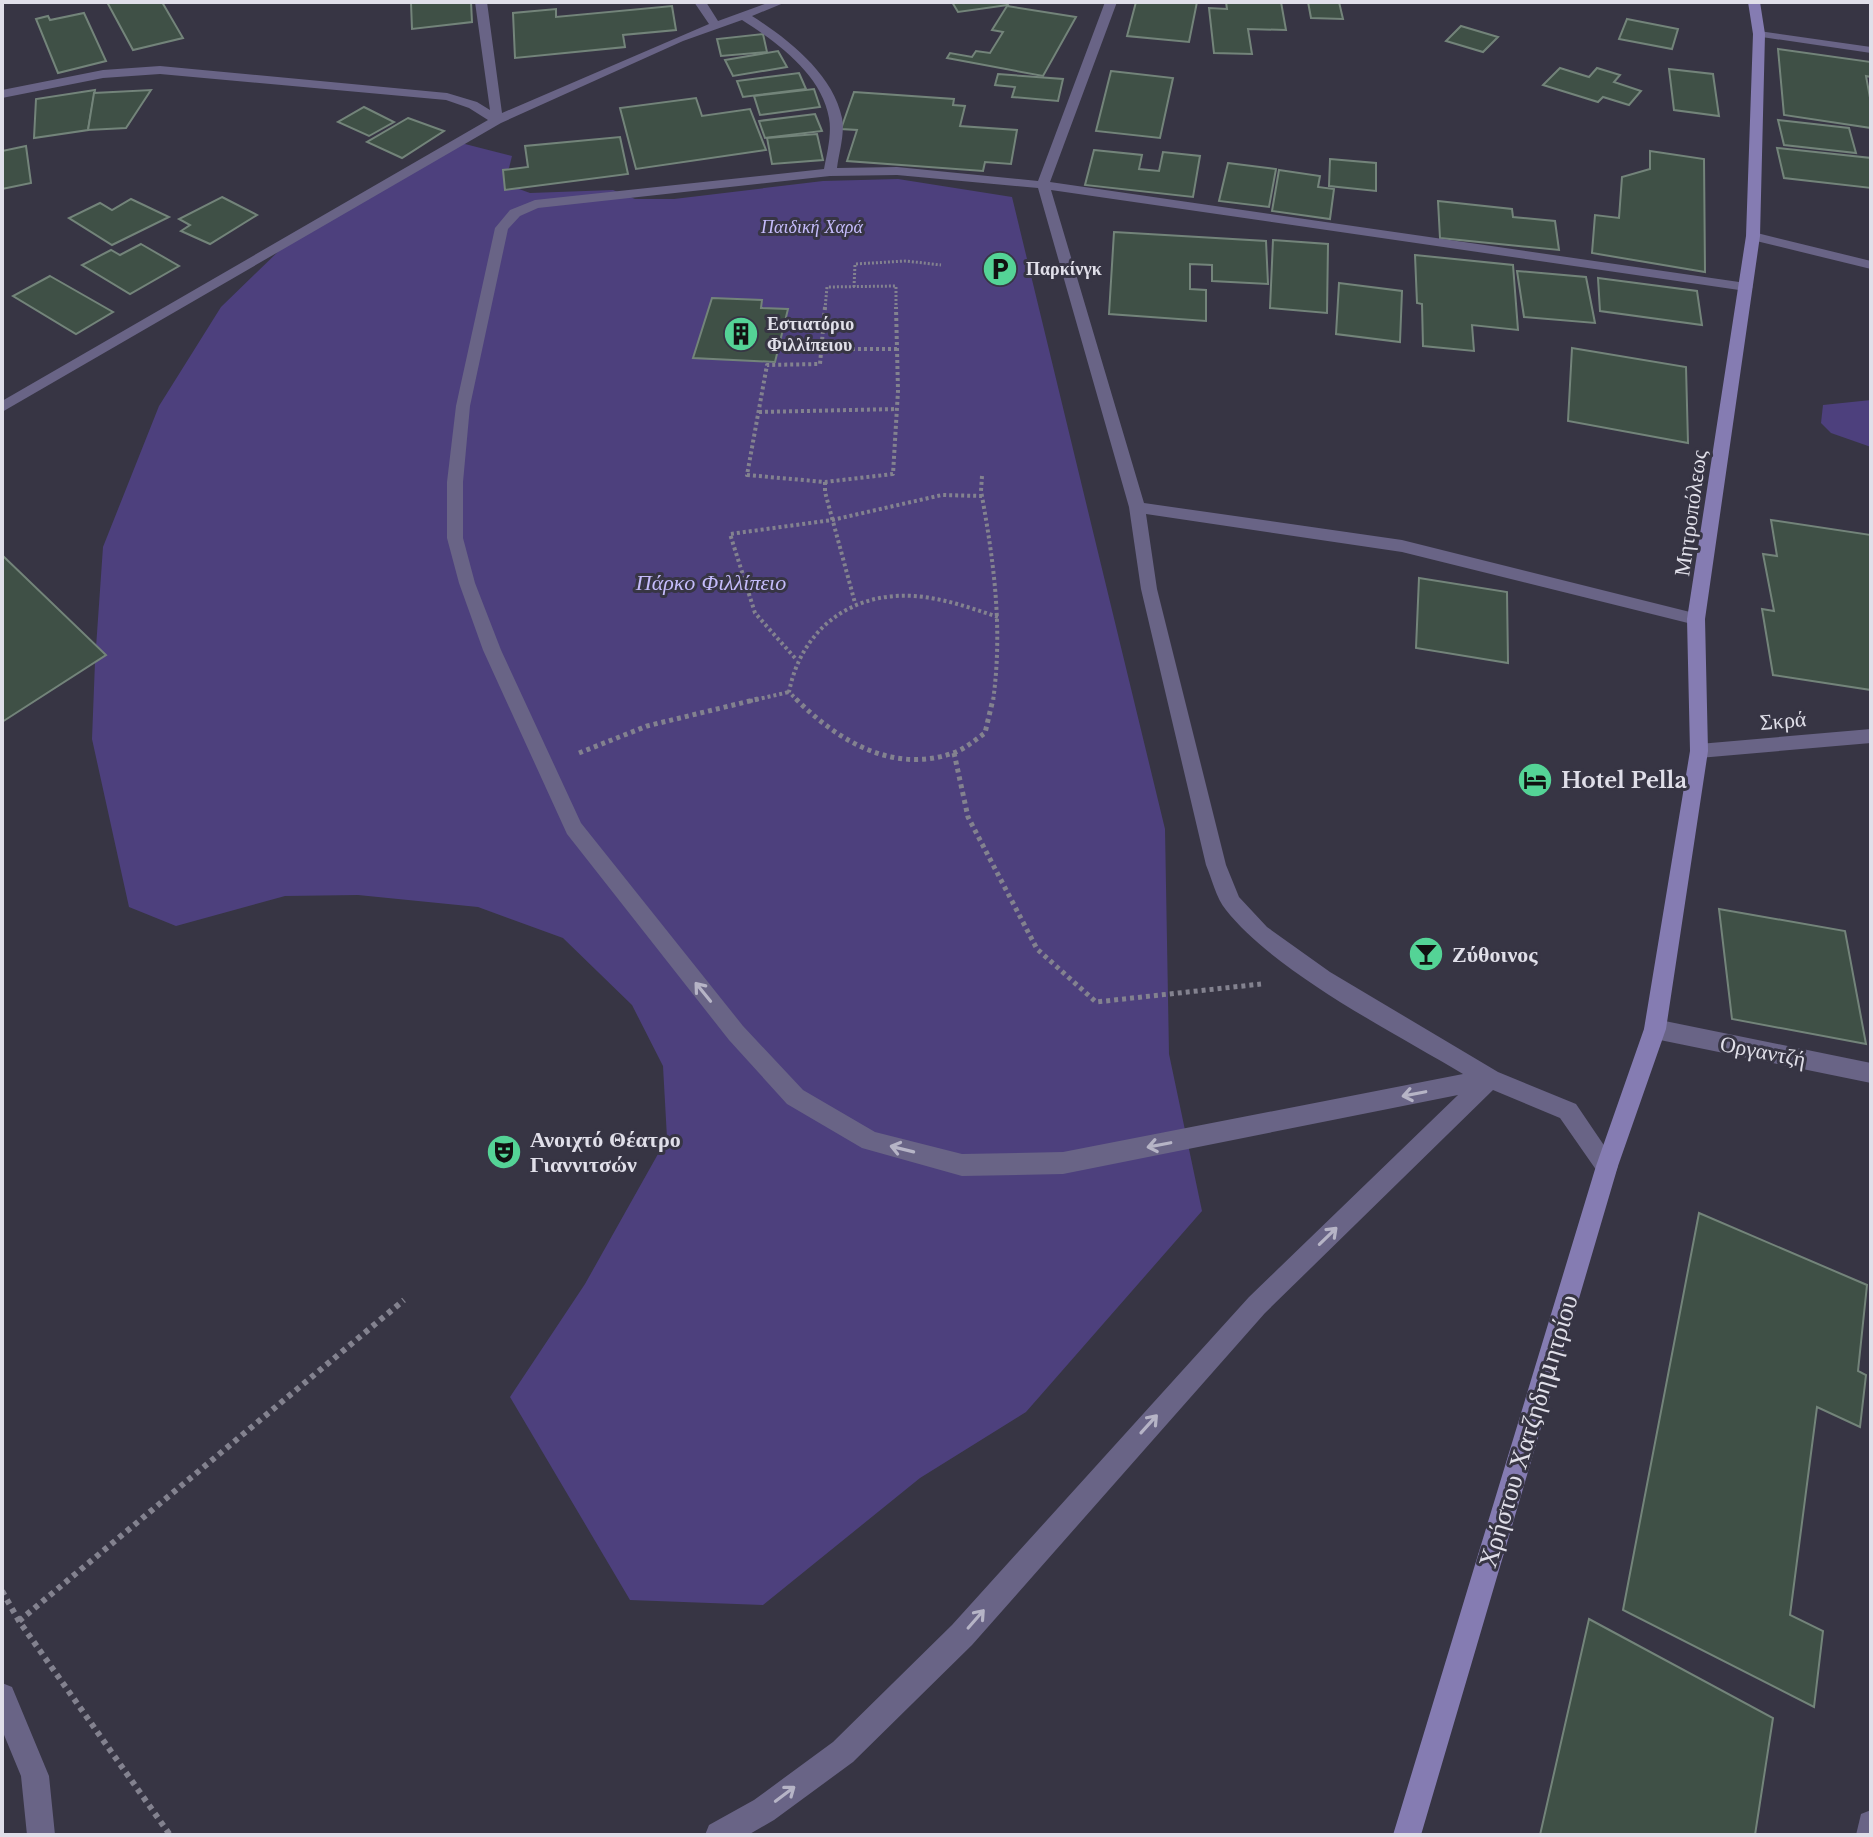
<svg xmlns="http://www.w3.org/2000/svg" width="1873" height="1837" viewBox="0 0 1873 1837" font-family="'Libre Baskerville',serif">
<rect width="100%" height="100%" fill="#373544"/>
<g fill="#4d407d">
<polygon points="461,143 512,156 505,184 530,193 613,190 635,199 674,199 823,181 898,179 1012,197 1165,829 1169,1054 1202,1211 1026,1412 920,1478 763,1605 630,1600 510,1397 585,1284 667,1138 663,1066 632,1005 563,938 478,907 358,895 285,896 176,926 129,907 92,739 95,662 103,547 159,406 221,307 287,243"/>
<polygon points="1871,400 1871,447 1831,433 1821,423 1823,405"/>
</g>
<g fill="#3f5046" stroke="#73847a" stroke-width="2">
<polygon points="107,2 162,2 183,38 133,50"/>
<polygon points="471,2 472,22 412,29 411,3"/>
<polygon points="952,2 1006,2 1008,5 958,12"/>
<polygon points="1136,2 1197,2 1189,42 1127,36"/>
<polygon points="1226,2 1281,2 1286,30 1248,29 1252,54 1214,53 1209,8 1227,9"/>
<polygon points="1308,2 1339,2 1343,19 1311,18"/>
<polygon points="672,6 676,30 623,35 625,47 515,58 513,13 556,9 556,17"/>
<polygon points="1007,6 1076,17 1043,76 947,58 950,53 972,57 976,51 990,53 1003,32 992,30"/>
<polygon points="84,13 106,61 58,73 36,19 48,16 50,20"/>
<polygon points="1627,19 1678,29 1672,49 1619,39"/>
<polygon points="1461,26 1498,37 1483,52 1446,41"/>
<polygon points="763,34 767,52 721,56 717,39"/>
<polygon points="1778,49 1871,62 1871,77 1866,76 1871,103 1871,128 1784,115"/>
<polygon points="778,51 787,67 733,76 725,60"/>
<polygon points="1560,68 1589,77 1597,68 1620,75 1614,82 1641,91 1629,105 1603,97 1598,102 1543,85"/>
<polygon points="1669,69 1713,74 1719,116 1674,110"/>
<polygon points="1111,71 1173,78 1160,138 1096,131"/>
<polygon points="799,73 806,89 743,97 737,81"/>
<polygon points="998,74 1063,79 1058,101 1012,97 1015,87 995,85"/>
<polygon points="814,89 820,107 760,115 754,96"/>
<polygon points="95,90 88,130 34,138 36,99"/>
<polygon points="151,90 126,128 88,130 94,93"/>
<polygon points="854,92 954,99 953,105 965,106 960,126 1017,130 1011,164 985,162 983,171 847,161 857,130 841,129"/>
<polygon points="696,98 702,116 750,109 766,150 636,169 620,108"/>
<polygon points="364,107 394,122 369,136 338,122"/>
<polygon points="815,114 822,131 765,138 759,121"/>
<polygon points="408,118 444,131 402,158 367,142"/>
<polygon points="1778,120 1849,128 1856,153 1784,145"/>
<polygon points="817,134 823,160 772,164 767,138"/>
<polygon points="620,137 628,174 505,190 503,170 528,167 525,146"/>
<polygon points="26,146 31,183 2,189 2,151"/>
<polygon points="1777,148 1871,158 1871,188 1784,178"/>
<polygon points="1094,150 1142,155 1139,169 1159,171 1163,152 1200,156 1193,197 1085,185"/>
<polygon points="1650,151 1704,159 1705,272 1592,253 1595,215 1619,218 1622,177 1650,169"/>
<polygon points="1330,159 1376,163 1376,191 1329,186"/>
<polygon points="1228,163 1276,169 1269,207 1219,201"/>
<polygon points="1279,170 1320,176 1318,187 1334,189 1330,219 1272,211"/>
<polygon points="222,197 257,215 210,244 181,231 190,225 179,219"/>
<polygon points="131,199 169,217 112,245 69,218 100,203 112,210"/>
<polygon points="1438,201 1512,209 1513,217 1555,221 1559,250 1440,238"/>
<polygon points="1114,232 1266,241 1268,284 1212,281 1212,265 1190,264 1190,289 1206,290 1206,321 1109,314"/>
<polygon points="1273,240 1328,244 1327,313 1270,308"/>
<polygon points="141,244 179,266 130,294 82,265 111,250 120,255"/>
<polygon points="1415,255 1513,265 1518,330 1472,325 1474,351 1423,346 1422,304 1417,303"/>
<polygon points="1517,271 1586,277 1595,323 1524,317"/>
<polygon points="50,276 113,312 76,334 13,296"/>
<polygon points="1598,278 1697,291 1702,325 1600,311"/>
<polygon points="1339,283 1402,291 1400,342 1336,334"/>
<polygon points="712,298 762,300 761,308 788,309 775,362 693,358"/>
<polygon points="1572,348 1686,367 1688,443 1568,421"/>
<polygon points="1771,520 1871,535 1871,690 1773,675 1762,609 1774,611 1763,554 1777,556"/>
<polygon points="2,555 106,655 2,722"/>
<polygon points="1419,578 1507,592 1508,663 1416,648"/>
<polygon points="1719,909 1845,931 1866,1044 1732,1019"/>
<polygon points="1699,1213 1867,1285 1858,1371 1866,1375 1860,1427 1817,1407 1790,1615 1823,1631 1814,1707 1623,1610"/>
<polygon points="1589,1619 1773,1718 1755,1835 1540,1835"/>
</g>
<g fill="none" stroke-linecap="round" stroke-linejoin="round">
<g stroke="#83828f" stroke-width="3" stroke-dasharray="2 2" stroke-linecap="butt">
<polyline points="854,287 855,264 906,261 941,265"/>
<polyline points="825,309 827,287 896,286 896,309"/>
</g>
<g stroke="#83828f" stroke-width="4" stroke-dasharray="3 3" stroke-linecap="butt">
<polyline points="825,307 820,364 767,365 747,475 825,482 893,474 898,391 896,307"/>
<polyline points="822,349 897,349"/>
<polyline points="759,412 897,409"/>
<path d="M982,476L981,491C994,562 1003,629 993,701"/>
<polyline points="825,482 825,492 855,603"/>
<polyline points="795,658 755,613 730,534 832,520 942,495 982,496"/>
<polyline points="750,701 789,692"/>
<path d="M798,701L789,692C801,630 850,592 914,596C943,598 971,608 998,617"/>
</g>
<g stroke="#83828f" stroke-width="5" stroke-dasharray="4 4" stroke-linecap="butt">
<path d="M796,699C838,741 893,774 953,753C965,749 975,740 985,733L993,699"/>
<polyline points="579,753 647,726 758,699"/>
<polyline points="954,753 968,817 1037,949 1096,1002 1261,984"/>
</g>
<g stroke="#83828f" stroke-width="6" stroke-dasharray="5 5" stroke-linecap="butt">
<polyline points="2,1591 19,1621 170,1835"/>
<polyline points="19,1621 404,1300"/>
</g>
<g fill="#696486" fill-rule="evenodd">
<path d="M475,2H487L502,113L709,24L694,2H706L718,21L770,2H786L752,16C788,39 833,74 842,118C845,134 839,152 837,168L897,167L1038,181L1105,2H1117L1050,182L1746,283L1753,287L1746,291L1051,190L1144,503L1402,540L1702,615L1705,619L1702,623L1696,625L1402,552L1146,514L1157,589L1226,865L1239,897L1267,927L1330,972L1498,1072L1576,1104L1618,1166L1615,1174L1607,1177L1599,1174L1560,1118L1493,1090L1265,1313L972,1645L853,1762L774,1820L748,1835H705L709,1825L754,1800L833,1742L952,1625L1249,1297L1458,1095L1063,1174L962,1176L862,1148L787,1104L729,1040L567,834L483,650L459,583L447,538V482L456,406L495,228L510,210L535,200L824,169C827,153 832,134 829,118C822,75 777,42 742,20L683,41L501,123L2,412V401L488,120L469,108L446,100L160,74L103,78L2,98V90L103,70L160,66L447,93L477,102L490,110ZM897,175L1038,188L1129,507L1141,589L1206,865C1212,879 1216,898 1226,910C1276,973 1393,1032 1463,1074L1063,1152L962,1154L875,1132L803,1090L743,1026L581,823L501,650L475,583L463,538V482L470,406L508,229L520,216L538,208L830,176Z"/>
<polygon points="1759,31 1871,47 1871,53 1755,36 1753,34"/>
<polygon points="1753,232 1871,261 1871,269 1748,239 1748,233"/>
<polygon points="1871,729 1871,743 1699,758 1690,751 1699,744"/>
<polygon points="1655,1019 1871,1063 1871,1083 1655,1039 1648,1036 1644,1029 1648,1022"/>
<polygon points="1871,1810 1871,1835 1856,1835 1861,1814"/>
</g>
<polygon fill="#696486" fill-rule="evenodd" points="2,1683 12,1687 49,1776 55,1835 27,1835 21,1776 2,1730"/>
<polygon fill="#857cb2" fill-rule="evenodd" points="1748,2 1760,2 1765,34 1760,236 1705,619 1708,751 1666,1029 1618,1166 1421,1835 1393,1835 1596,1166 1644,1029 1690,751 1687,619 1746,236 1753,34"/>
</g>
<defs><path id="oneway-shaft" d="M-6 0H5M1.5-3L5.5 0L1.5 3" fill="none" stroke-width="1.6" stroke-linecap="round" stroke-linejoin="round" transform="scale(2)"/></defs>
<g stroke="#b6b4c6">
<use href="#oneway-shaft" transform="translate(703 992) rotate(-129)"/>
<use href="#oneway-shaft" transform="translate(1414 1094) rotate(169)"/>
<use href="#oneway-shaft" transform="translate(1159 1145) rotate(169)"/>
<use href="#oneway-shaft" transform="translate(902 1149) rotate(-166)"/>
<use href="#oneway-shaft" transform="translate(1328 1236) rotate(-44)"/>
<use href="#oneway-shaft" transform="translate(1149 1424) rotate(-48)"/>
<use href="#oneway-shaft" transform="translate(976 1619) rotate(-49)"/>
<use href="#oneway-shaft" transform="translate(785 1794) rotate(-37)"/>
</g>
<defs>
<g id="parking-disc" transform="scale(1.8)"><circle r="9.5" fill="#54d396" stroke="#373544"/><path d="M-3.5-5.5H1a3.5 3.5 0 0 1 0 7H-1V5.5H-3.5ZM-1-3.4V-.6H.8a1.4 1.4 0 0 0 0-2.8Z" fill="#111"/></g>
<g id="building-disc" transform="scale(1.8)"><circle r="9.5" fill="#54d396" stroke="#373544"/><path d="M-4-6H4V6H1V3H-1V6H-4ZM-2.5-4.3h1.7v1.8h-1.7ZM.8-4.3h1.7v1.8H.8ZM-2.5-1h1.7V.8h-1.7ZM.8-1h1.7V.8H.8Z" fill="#111"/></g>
<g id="hotel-disc" transform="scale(1.8)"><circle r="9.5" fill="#54d396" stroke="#373544"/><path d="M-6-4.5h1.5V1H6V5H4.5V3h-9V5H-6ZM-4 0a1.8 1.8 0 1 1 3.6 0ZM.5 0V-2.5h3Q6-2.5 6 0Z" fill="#111"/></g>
<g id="bar-disc" transform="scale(1.8)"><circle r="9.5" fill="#54d396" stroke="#373544"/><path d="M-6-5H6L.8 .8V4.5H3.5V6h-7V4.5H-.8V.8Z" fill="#111"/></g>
<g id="theatre-disc" transform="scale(1.8)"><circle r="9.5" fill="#54d396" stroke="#373544"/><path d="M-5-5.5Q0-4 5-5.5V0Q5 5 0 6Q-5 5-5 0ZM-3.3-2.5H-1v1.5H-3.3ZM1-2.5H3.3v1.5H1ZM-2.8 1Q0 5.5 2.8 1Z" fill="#111"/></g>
</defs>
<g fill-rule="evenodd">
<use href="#parking-disc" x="1000" y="269"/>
<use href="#building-disc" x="741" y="334"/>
<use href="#hotel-disc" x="1535" y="780"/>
<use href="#bar-disc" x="1426" y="954"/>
<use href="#theatre-disc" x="504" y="1152"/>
</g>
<g text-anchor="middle" stroke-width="6" stroke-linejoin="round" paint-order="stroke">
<g font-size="18" font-style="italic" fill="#c5bcfb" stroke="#373544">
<text x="812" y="233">Παιδική Χαρά</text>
</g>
<g font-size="18" font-weight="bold" fill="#e0dfe9" stroke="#373544" text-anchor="start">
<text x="1026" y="275">Παρκίνγκ</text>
<text x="767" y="330">Εστιατόριο<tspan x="767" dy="21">Φιλλίπειου</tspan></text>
</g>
<g font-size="22" fill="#e0dfe9" stroke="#373544">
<text transform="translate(1690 513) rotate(-82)" y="8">Μητροπόλεως</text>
<text transform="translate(1783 720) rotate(-5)" y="8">Σκρά</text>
<text transform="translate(1763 1051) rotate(11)" y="8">Οργαντζή</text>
</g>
<g font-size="22" font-style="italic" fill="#c5bcfb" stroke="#373544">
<text x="711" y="590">Πάρκο Φιλλίπειο</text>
</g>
<g font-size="22" font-weight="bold" fill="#e0dfe9" stroke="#373544" text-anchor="start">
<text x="1561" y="788">Hotel Pella</text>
<text x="1452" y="962">Ζύθοινος</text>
<text x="530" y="1147">Ανοιχτό Θέατρο<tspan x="530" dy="25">Γιαννιτσών</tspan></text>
</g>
<g font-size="26" fill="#e0dfe9" stroke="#373544">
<text transform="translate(1528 1431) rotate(-73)" y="9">Χρήστου Χατζηδημητρίου</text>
</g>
</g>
<rect width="1873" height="1837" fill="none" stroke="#e0dfe9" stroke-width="8"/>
</svg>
